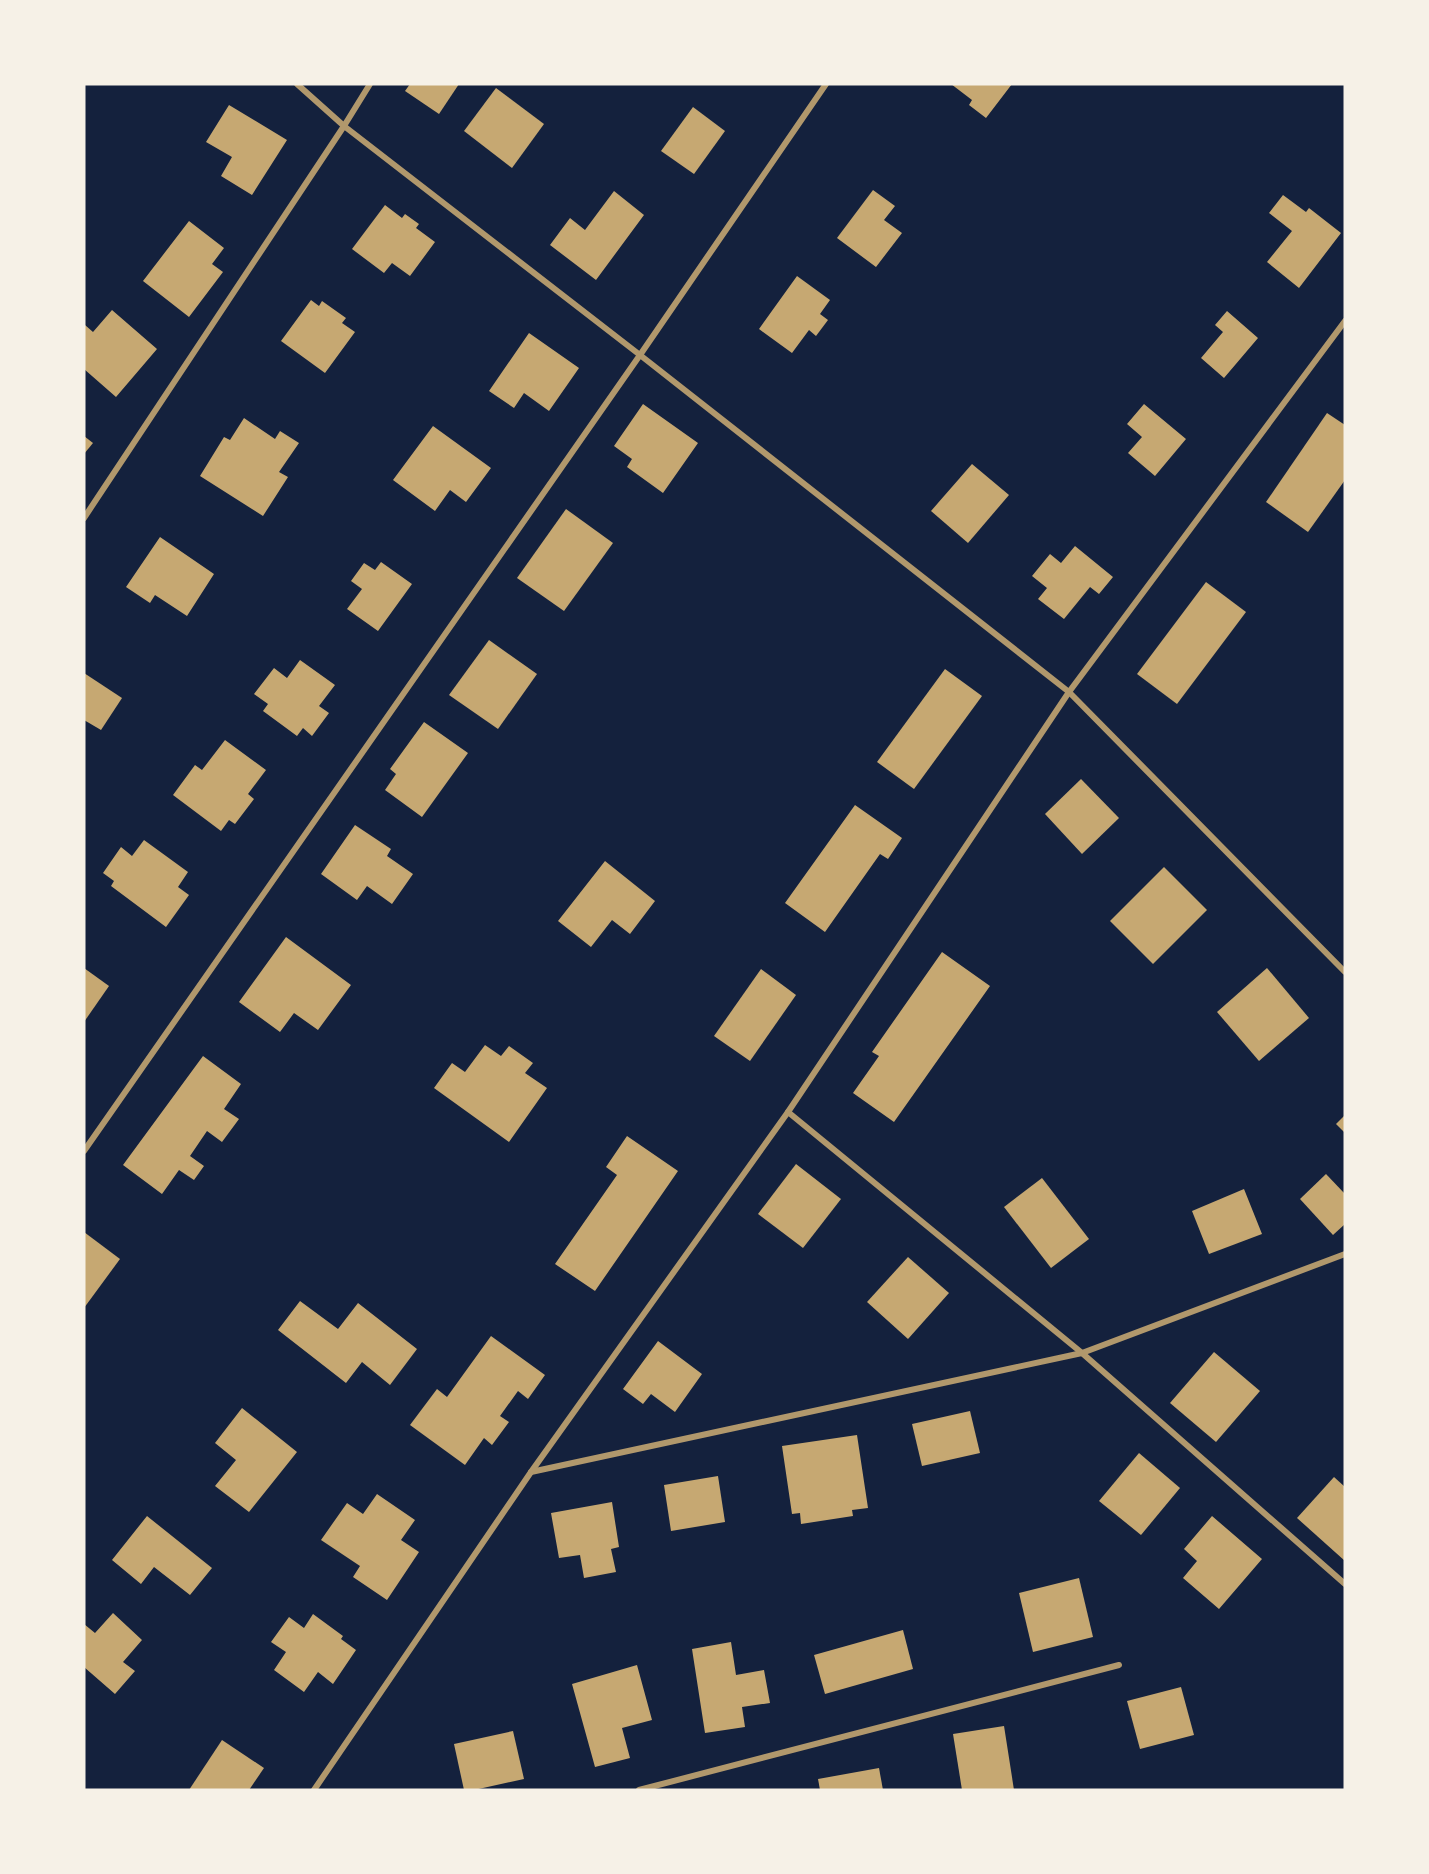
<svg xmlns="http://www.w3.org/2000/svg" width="1429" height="1874" viewBox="0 0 1429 1874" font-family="Ubuntu,sans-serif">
<rect width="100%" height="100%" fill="#14213d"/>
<g fill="#c6a872">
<polygon points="410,84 459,84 439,114 405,91"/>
<polygon points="951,84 1012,84 986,118 969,105 972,100"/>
<polygon points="496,88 544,124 512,168 464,131"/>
<polygon points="229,105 287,140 252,195 221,176 232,157 206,142"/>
<polygon points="693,107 725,131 694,174 661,151"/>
<polygon points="873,190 895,206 884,220 902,233 876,267 837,238"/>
<polygon points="614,191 644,215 596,280 550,245 570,218 585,230"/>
<polygon points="1283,195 1306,212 1309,208 1341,233 1299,288 1267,262 1292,231 1269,213"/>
<polygon points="385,205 402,218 405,214 419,224 416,228 435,242 410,276 392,263 384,273 352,249"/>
<polygon points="189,221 224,248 212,264 223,272 189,317 143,281"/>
<polygon points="797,276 830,300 820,314 828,320 816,336 809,330 792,353 759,329"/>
<polygon points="311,300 319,306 322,301 346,318 342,323 355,332 325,373 281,341"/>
<polygon points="112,310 157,349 116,397 84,369 84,326 85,325 93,332"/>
<polygon points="1227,311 1258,338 1224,378 1201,358 1223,332 1215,325"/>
<polygon points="529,333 579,368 549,411 524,393 514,408 489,391"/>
<polygon points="643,404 698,443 663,493 627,467 632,459 614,446"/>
<polygon points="1144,404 1186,439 1155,476 1128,453 1142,437 1127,424"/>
<polygon points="1327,413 1345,425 1345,480 1308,532 1266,502"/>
<polygon points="244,418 275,439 280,431 299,443 279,472 288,477 263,516 200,476 224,437 230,440"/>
<polygon points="433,426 491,468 466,502 450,490 435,511 393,480"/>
<polygon points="84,436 93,443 84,454"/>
<polygon points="972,464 1009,495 968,543 931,511"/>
<polygon points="566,509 613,543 564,611 517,578"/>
<polygon points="160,537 214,574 187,616 155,595 150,603 126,587"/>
<polygon points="1075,546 1113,577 1099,594 1090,587 1064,619 1038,599 1047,588 1032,576 1050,554 1061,563"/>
<polygon points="381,562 412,584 378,631 347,609 362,589 351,581 364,563 375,570"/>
<polygon points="1206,582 1246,612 1177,704 1137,674"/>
<polygon points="489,640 537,674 498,729 449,695"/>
<polygon points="300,660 335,685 319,706 329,713 312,736 303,728 297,736 263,711 268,704 254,694 274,668 287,678"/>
<polygon points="945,669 982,696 914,789 877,762"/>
<polygon points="84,673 122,698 101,730 84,720"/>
<polygon points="424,722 468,753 422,817 385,790 396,774 390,769"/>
<polygon points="225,740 266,770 248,794 254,799 235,824 229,820 221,831 173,795 195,765 202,770"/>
<polygon points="1081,779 1119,818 1082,854 1045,814"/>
<polygon points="855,805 902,838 888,859 880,854 825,932 785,903"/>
<polygon points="355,825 391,849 387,856 413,874 392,904 367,886 357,900 321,874"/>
<polygon points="144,840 188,872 178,887 189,895 166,927 111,886 114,881 103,873 121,847 132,856"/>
<polygon points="605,861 655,901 630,934 612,920 591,947 558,921"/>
<polygon points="1164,867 1207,910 1153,964 1110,921"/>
<polygon points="286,937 351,985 318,1030 294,1013 280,1032 239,1002"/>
<polygon points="942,952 990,986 894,1122 853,1093 879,1056 872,1052"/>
<polygon points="84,968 109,986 84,1022"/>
<polygon points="1267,968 1309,1018 1259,1061 1217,1012"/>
<polygon points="761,969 796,995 750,1061 714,1036"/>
<polygon points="485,1045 501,1056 509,1046 533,1063 525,1073 547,1088 509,1142 434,1088 452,1063 465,1072"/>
<polygon points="203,1056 241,1084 224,1109 239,1119 222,1142 207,1131 190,1156 204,1166 194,1180 179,1170 162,1194 123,1165"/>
<polygon points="1345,1115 1345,1133 1336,1124"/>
<polygon points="627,1136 678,1171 595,1291 555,1264 617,1175 606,1167"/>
<polygon points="796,1164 841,1199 803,1248 758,1214"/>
<polygon points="1326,1174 1345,1194 1345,1224 1333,1235 1300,1199"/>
<polygon points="1042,1178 1089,1239 1051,1268 1004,1207"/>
<polygon points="1244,1189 1262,1234 1209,1254 1192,1211"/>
<polygon points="84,1232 120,1259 84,1308"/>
<polygon points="908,1257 949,1293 908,1339 867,1302"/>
<polygon points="300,1301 338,1329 358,1303 417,1349 390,1385 362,1362 346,1383 278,1330"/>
<polygon points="491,1336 545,1375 528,1399 518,1391 500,1416 509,1422 492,1445 484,1438 465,1465 410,1425 437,1389 447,1397"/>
<polygon points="658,1341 702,1374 675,1412 651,1394 643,1404 623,1389"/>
<polygon points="1214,1352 1260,1391 1216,1442 1170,1403"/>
<polygon points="242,1408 297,1452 249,1512 215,1486 236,1460 215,1443"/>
<polygon points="970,1411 980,1453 922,1466 912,1424"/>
<polygon points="857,1435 868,1508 852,1510 853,1516 801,1524 800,1513 792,1514 782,1446"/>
<polygon points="1139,1453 1180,1488 1141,1535 1099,1501"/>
<polygon points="718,1476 725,1522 671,1531 664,1485"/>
<polygon points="1334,1477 1345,1487 1345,1561 1297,1518"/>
<polygon points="377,1494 415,1520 401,1540 419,1552 387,1600 353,1577 360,1566 321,1540 347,1503 363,1514"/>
<polygon points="612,1502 619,1547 611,1549 616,1572 584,1578 580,1555 559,1558 551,1513"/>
<polygon points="147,1516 212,1568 190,1595 154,1567 141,1584 112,1560"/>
<polygon points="1212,1516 1262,1559 1219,1609 1183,1578 1197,1561 1184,1549"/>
<polygon points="1079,1578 1093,1637 1033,1652 1019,1593"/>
<polygon points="113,1613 142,1640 123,1662 135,1671 115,1694 84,1667 84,1624 95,1633"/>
<polygon points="313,1614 343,1636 341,1639 356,1650 333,1684 318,1672 304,1692 274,1670 286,1652 271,1642 289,1617 304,1628"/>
<polygon points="903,1630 913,1669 825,1694 814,1655"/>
<polygon points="731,1642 736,1675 764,1670 770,1703 742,1707 745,1727 705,1733 692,1649"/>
<polygon points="637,1665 652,1720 622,1728 630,1758 595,1767 572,1684"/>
<polygon points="1181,1687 1194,1735 1140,1749 1127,1701"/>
<polygon points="1004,1726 1014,1790 962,1790 953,1734"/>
<polygon points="513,1731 524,1779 474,1790 464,1790 454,1744"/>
<polygon points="222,1740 264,1768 249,1790 189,1790"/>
<polygon points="879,1768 883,1790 820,1790 818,1779"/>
</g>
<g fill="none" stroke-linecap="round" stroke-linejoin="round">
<g stroke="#b1986c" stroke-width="6">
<polyline points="297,84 344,126 640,355 1069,692 1345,972"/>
<polyline points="84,518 344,126 370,84"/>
<polyline points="788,1112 1082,1353 1345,1584"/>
<polyline points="84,1151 640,355 826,84"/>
<polyline points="531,1472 1082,1353 1345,1254"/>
<polyline points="314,1790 531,1472 788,1112 1069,692 1345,321"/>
<polyline points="639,1790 1119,1665"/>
</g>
</g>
<rect width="1429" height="1874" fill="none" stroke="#f6f1e7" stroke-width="171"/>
</svg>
